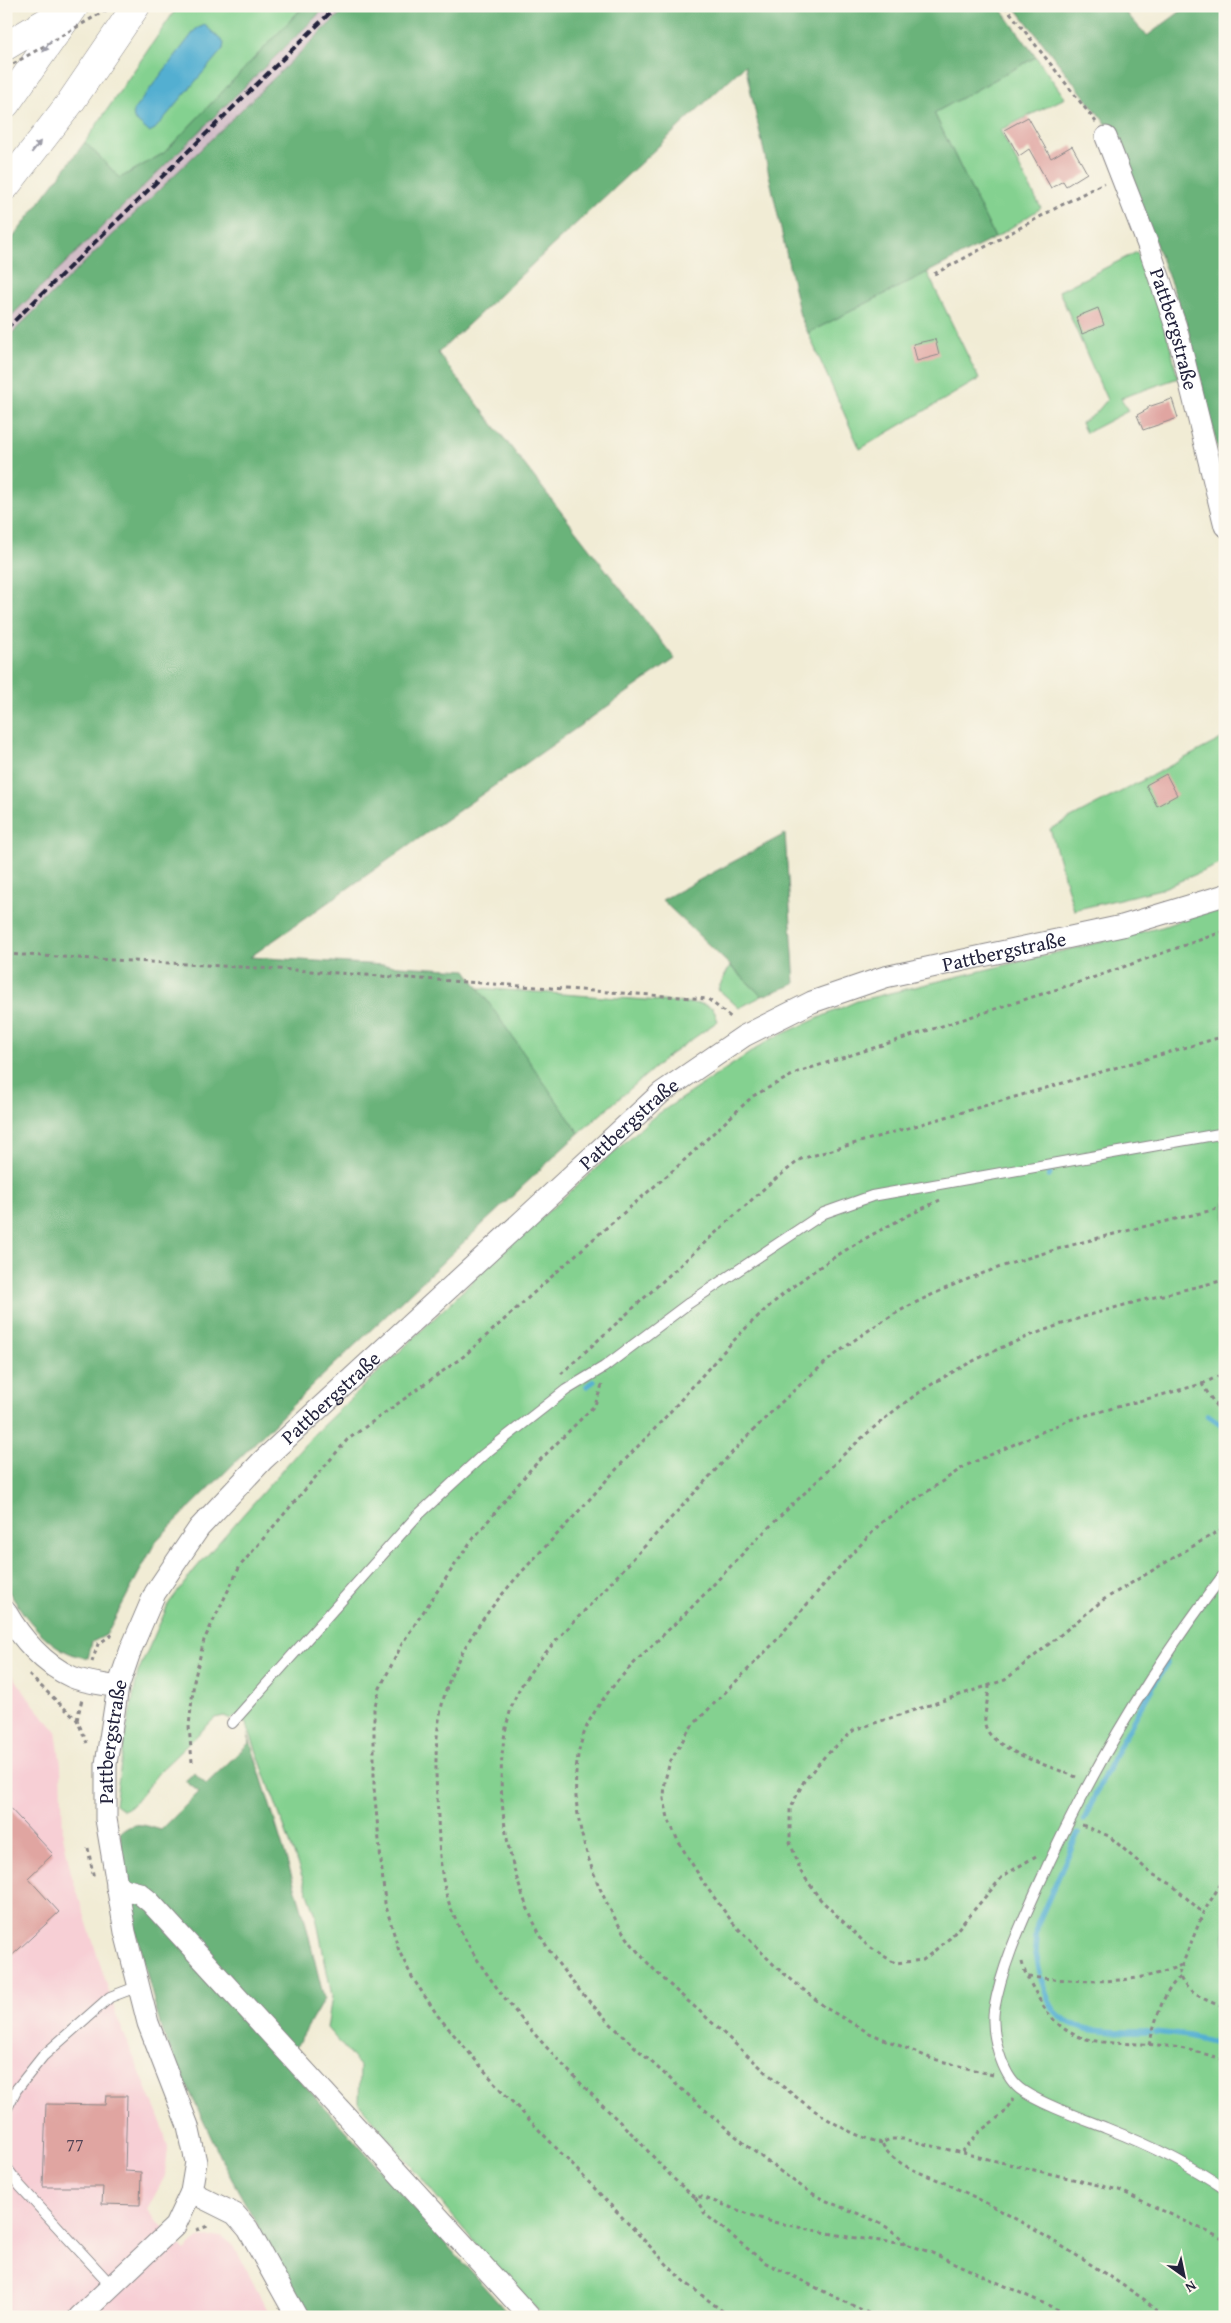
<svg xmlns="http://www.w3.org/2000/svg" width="1231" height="2323" viewBox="0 0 1231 2323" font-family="'Gentium Book Plus',serif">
<rect width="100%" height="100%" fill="#fbf7ec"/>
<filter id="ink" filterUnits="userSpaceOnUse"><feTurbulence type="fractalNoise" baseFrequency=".02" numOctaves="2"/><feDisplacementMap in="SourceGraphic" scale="10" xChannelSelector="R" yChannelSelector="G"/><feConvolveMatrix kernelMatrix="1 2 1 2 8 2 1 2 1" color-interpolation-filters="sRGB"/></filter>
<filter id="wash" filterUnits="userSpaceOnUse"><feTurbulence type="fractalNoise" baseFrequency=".0096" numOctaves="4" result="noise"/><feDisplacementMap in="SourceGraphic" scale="20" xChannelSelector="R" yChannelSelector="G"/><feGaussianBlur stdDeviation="1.12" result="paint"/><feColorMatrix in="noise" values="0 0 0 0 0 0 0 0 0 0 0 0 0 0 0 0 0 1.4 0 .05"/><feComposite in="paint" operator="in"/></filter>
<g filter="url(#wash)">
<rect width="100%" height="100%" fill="#f1ecd5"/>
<polygon fill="#f7cfd5" points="6,1665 29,1699 56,1731 61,1765 63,1835 71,1873 117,2017 162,2125 168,2148 165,2176 147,2210 185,2251 199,2238 222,2236 234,2246 271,2317 6,2317"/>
<polygon fill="#d2bdc8" points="327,6 348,6 6,339 6,321"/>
<g fill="#84d190" stroke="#537a66">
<polygon points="178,6 304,6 164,153 120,178 85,142"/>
<polygon points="1036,57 1065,98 1000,130 1041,208 995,238 934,113"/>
<polygon points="1137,252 1164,321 1178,378 1121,398 1128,411 1086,433 1081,423 1095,414 1107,400 1059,291"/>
<polygon points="927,272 979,379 860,449 808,333"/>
<polygon points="1225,737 1225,862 1161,889 1074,910 1050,829"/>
<polygon points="1225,904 1225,2317 544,2317 494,2266 359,2103 360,2066 327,2028 332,1996 315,1912 247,1725 237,1716 231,1719 224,1716 215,1718 160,1771 133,1805 123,1810 115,1804 124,1743 138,1672 169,1603 196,1568 315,1433 502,1253 652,1118 769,1040 857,1001 1162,927"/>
<polygon points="730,966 762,996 739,1008 718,989"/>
<polygon points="478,988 702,1004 713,1008 718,1021 667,1057 579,1133"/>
</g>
<g fill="#6bb37a" stroke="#466a5a">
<polygon points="304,6 327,6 6,321 6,247 85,142 120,178 164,153"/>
<path d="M348,6H999L1036,57L934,113L995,238L808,333L800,316L745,65L438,353L675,659L250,957L466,970L579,1133L316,1382L156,1541L106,1635L92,1642L88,1658C51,1654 24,1617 6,1587V339Z"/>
<polygon points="1014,6 1120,6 1147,36 1188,6 1225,6 1225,478 1187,325 1113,133"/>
<polygon points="785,834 795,984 762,996 662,900"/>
<path d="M248,1734L304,1916L324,1999L286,2064L511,2317H309L225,2167L162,2032L128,1901L120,1833C135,1820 143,1825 161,1830L199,1792L185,1781L194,1773L206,1784L249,1743Z"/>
</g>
<polygon fill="#53afd1" stroke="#3a6886" points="205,25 224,43 223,49 155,129 149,132 134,119 133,111 196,29"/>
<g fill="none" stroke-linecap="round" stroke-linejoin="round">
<g stroke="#53afd1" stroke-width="5.5">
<polyline points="1049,1176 1050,1174"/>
<polyline points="587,1386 594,1381"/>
<polyline points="1208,1415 1225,1427"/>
<path d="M1084,1820C1108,1765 1136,1714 1167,1663"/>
<polyline points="1040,1973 1035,1949 1037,1925 1078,1833"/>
<path d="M1041,1979C1045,1990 1048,2003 1055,2011C1077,2037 1119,2031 1149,2032"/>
<polyline points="1155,2032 1189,2036 1225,2045"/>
</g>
</g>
<g id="blocks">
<g fill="#e0a5a1">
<polygon points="1028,117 1051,158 1072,146 1087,173 1066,186 1063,181 1051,188 1029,149 1019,156 1004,130"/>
<polygon points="1098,308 1104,325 1082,334 1076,317"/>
<polygon points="935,339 939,355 917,361 913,344"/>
<polygon points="1172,399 1178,418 1143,430 1137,415 1148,409 1148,407"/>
<polygon points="1166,774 1177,795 1157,806 1146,785"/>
<polygon points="6,1804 53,1854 28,1878 59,1912 6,1961"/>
<polygon points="106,2096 127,2096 125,2171 141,2172 140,2205 102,2204 103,2187 43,2187 46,2104 105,2105"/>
</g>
</g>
</g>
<g filter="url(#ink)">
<use href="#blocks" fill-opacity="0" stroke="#8a8788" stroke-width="1"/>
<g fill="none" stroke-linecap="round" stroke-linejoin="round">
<g stroke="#8a8788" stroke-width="12">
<g id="lane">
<path d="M1225,1573C1150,1671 1086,1779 1036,1891C1019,1929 1001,1969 994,2010C991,2033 1001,2074 1020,2089C1038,2103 1083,2119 1106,2128C1147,2144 1188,2163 1225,2189"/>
<polyline points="232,1723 416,1517 483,1455 566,1390 604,1367 689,1303 824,1213 872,1196 1225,1133"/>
<polyline points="6,2110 16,2090 43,2056 110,1997 139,1986"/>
<polyline points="6,2167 20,2186 112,2286"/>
</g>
</g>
<g stroke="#8a8788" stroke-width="23">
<g id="street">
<path id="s1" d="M1106,137L1148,245L1176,327L1225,526"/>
<path d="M6,1612C21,1638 44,1665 72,1677C86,1683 103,1684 118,1687"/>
<polyline points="117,1887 139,1893 150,1902 530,2317"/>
<polyline points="191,2192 235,2214 248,2229 297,2317"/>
<path id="s2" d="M79,2317L175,2226L191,2192L196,2162L188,2126L148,2023L125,1932L106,1819V1764L118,1687L131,1649L155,1593L199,1528L263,1460L661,1093L744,1036L812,1002L885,977L1122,926L1225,895"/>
</g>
</g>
<g stroke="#8a8788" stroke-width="29">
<polyline id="secondary" points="6,46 73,6"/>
</g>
<g stroke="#8a8788" stroke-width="29">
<g id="highway">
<polyline points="6,104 75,6"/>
<polyline points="6,186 70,103 136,6"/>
</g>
</g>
<g stroke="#8a8788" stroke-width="3" stroke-dasharray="4 4" stroke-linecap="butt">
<polyline points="1005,6 1096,122"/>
<path d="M934,274C991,245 1046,212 1104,183"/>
<polyline points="6,954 294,970 708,999 733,1019"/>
<polyline points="561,1374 769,1184 801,1159 1225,1036"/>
<polyline points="1202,1384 1225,1373"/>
<polyline points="602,1385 595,1405 530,1470 469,1544 403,1642 380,1688 374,1709 374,1788 385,1903 399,1951 412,1977 438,2016 500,2089 681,2279 730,2317"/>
<polyline points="92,1662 98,1644 115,1633"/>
<polyline points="29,1675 77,1720 87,1743"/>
<path d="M989,1685C989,1697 984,1712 985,1724C989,1750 1054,1767 1076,1777"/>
<polyline points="77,1720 82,1699"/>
<polyline points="192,1762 189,1726 194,1681 204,1640 240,1566 347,1440 464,1356 591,1241 678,1166 753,1096 798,1072 1092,978 1225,931"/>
<polyline points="1082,1825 1109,1836 1152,1874 1171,1884 1203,1913"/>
<polyline points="88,1848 94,1879"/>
<polyline points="1036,1856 1003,1876 950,1938 923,1960 895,1963 868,1946 820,1899 801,1872 790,1842 790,1809 804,1781 825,1756 854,1730 1005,1680 1103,1600 1225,1527"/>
<path d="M1225,1877L1203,1913L1179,1973C1183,1993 1209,2001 1225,2008"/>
<path d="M1022,1962C1025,1975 1032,1986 1038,1997C1066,2051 1107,2041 1158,2045C1181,2047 1203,2053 1225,2060"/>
<path d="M1028,1977C1080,1981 1133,1987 1181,1965"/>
<path d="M1149,2045C1155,2023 1162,1992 1180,1977"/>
<polyline points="993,2075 930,2058 869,2033 826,2008 776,1967 733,1923 705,1885 678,1841 668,1818 664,1799 665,1780 670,1762 690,1728 773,1644 833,1574 882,1522 965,1466 1069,1420 1202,1384 1225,1420"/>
<path d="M882,2143C816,2128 747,2053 696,2008C668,1984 639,1958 620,1927C585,1869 557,1781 591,1718C614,1677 654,1645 688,1611C711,1588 732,1564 755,1541C784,1512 814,1485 842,1456C870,1430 900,1404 934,1383C1023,1328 1123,1304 1225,1280"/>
<polyline points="962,2152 979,2132 1004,2113 1013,2099"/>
<path d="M695,2197C669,2178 649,2150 626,2128C566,2070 464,1970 445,1889C438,1860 439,1827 437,1797C434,1744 436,1699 463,1651C489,1603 530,1563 567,1524C594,1495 619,1465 647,1437C683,1399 716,1357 753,1321C811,1266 869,1234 940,1200"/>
<polyline points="196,2230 211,2225"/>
<path d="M906,2244C883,2215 837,2211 807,2190C757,2157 713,2117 668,2077C627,2040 582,2000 551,1953C508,1888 486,1777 513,1703C526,1666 578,1619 605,1589C640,1551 675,1514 710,1476C770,1412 829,1349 907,1307C1006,1255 1117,1234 1225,1207"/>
<polyline points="876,2317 764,2262 705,2214 695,2197 702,2197 768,2221 848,2237 906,2244 930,2252 1074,2317"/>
<path d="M1163,2317L1145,2300C1080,2257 1016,2215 945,2183C925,2174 891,2165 882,2143L890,2139H903L1119,2190L1225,2240"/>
</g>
<use href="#lane" stroke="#fff" stroke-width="10"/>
<use href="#street" stroke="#fff" stroke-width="21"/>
<use href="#secondary" stroke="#fff" stroke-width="28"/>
<use href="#highway" stroke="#fff" stroke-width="28"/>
<polyline stroke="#22223b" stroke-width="4" stroke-dasharray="8 4" stroke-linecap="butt" points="6,329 337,6"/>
<polyline stroke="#8a8788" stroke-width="3" stroke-dasharray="4 4" stroke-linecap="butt" points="6,68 113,6"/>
</g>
<defs><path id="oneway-solid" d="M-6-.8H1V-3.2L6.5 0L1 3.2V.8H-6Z" transform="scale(1.25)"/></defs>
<g fill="#9c9ca7">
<use href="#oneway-solid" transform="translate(47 46) rotate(125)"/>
<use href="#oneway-solid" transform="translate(36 147) rotate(-52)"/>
</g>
</g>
<g text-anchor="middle" stroke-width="4.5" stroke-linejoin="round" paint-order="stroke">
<g font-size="18" fill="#524354">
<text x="75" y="2151">77</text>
</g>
<g font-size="20" fill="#22223b" stroke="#fbf7ec">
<text dy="7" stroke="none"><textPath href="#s1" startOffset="204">Pattbergstraße</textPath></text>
<text dy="7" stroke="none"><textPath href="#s2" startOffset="1879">Pattbergstraße</textPath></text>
<text dy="7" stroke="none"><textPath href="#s2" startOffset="1459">Pattbergstraße</textPath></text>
<text dy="7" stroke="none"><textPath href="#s2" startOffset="1054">Pattbergstraße</textPath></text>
<text dy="7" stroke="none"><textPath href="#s2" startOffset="634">Pattbergstraße</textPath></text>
</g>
</g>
<rect width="1231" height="2323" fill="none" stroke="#fbf7ec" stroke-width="25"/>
<g transform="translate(1184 2276) rotate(147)" stroke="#fbf7ec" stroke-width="4" paint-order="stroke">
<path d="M0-4L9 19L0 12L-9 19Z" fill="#22223b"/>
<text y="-8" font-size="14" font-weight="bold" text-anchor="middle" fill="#22223b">N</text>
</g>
</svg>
